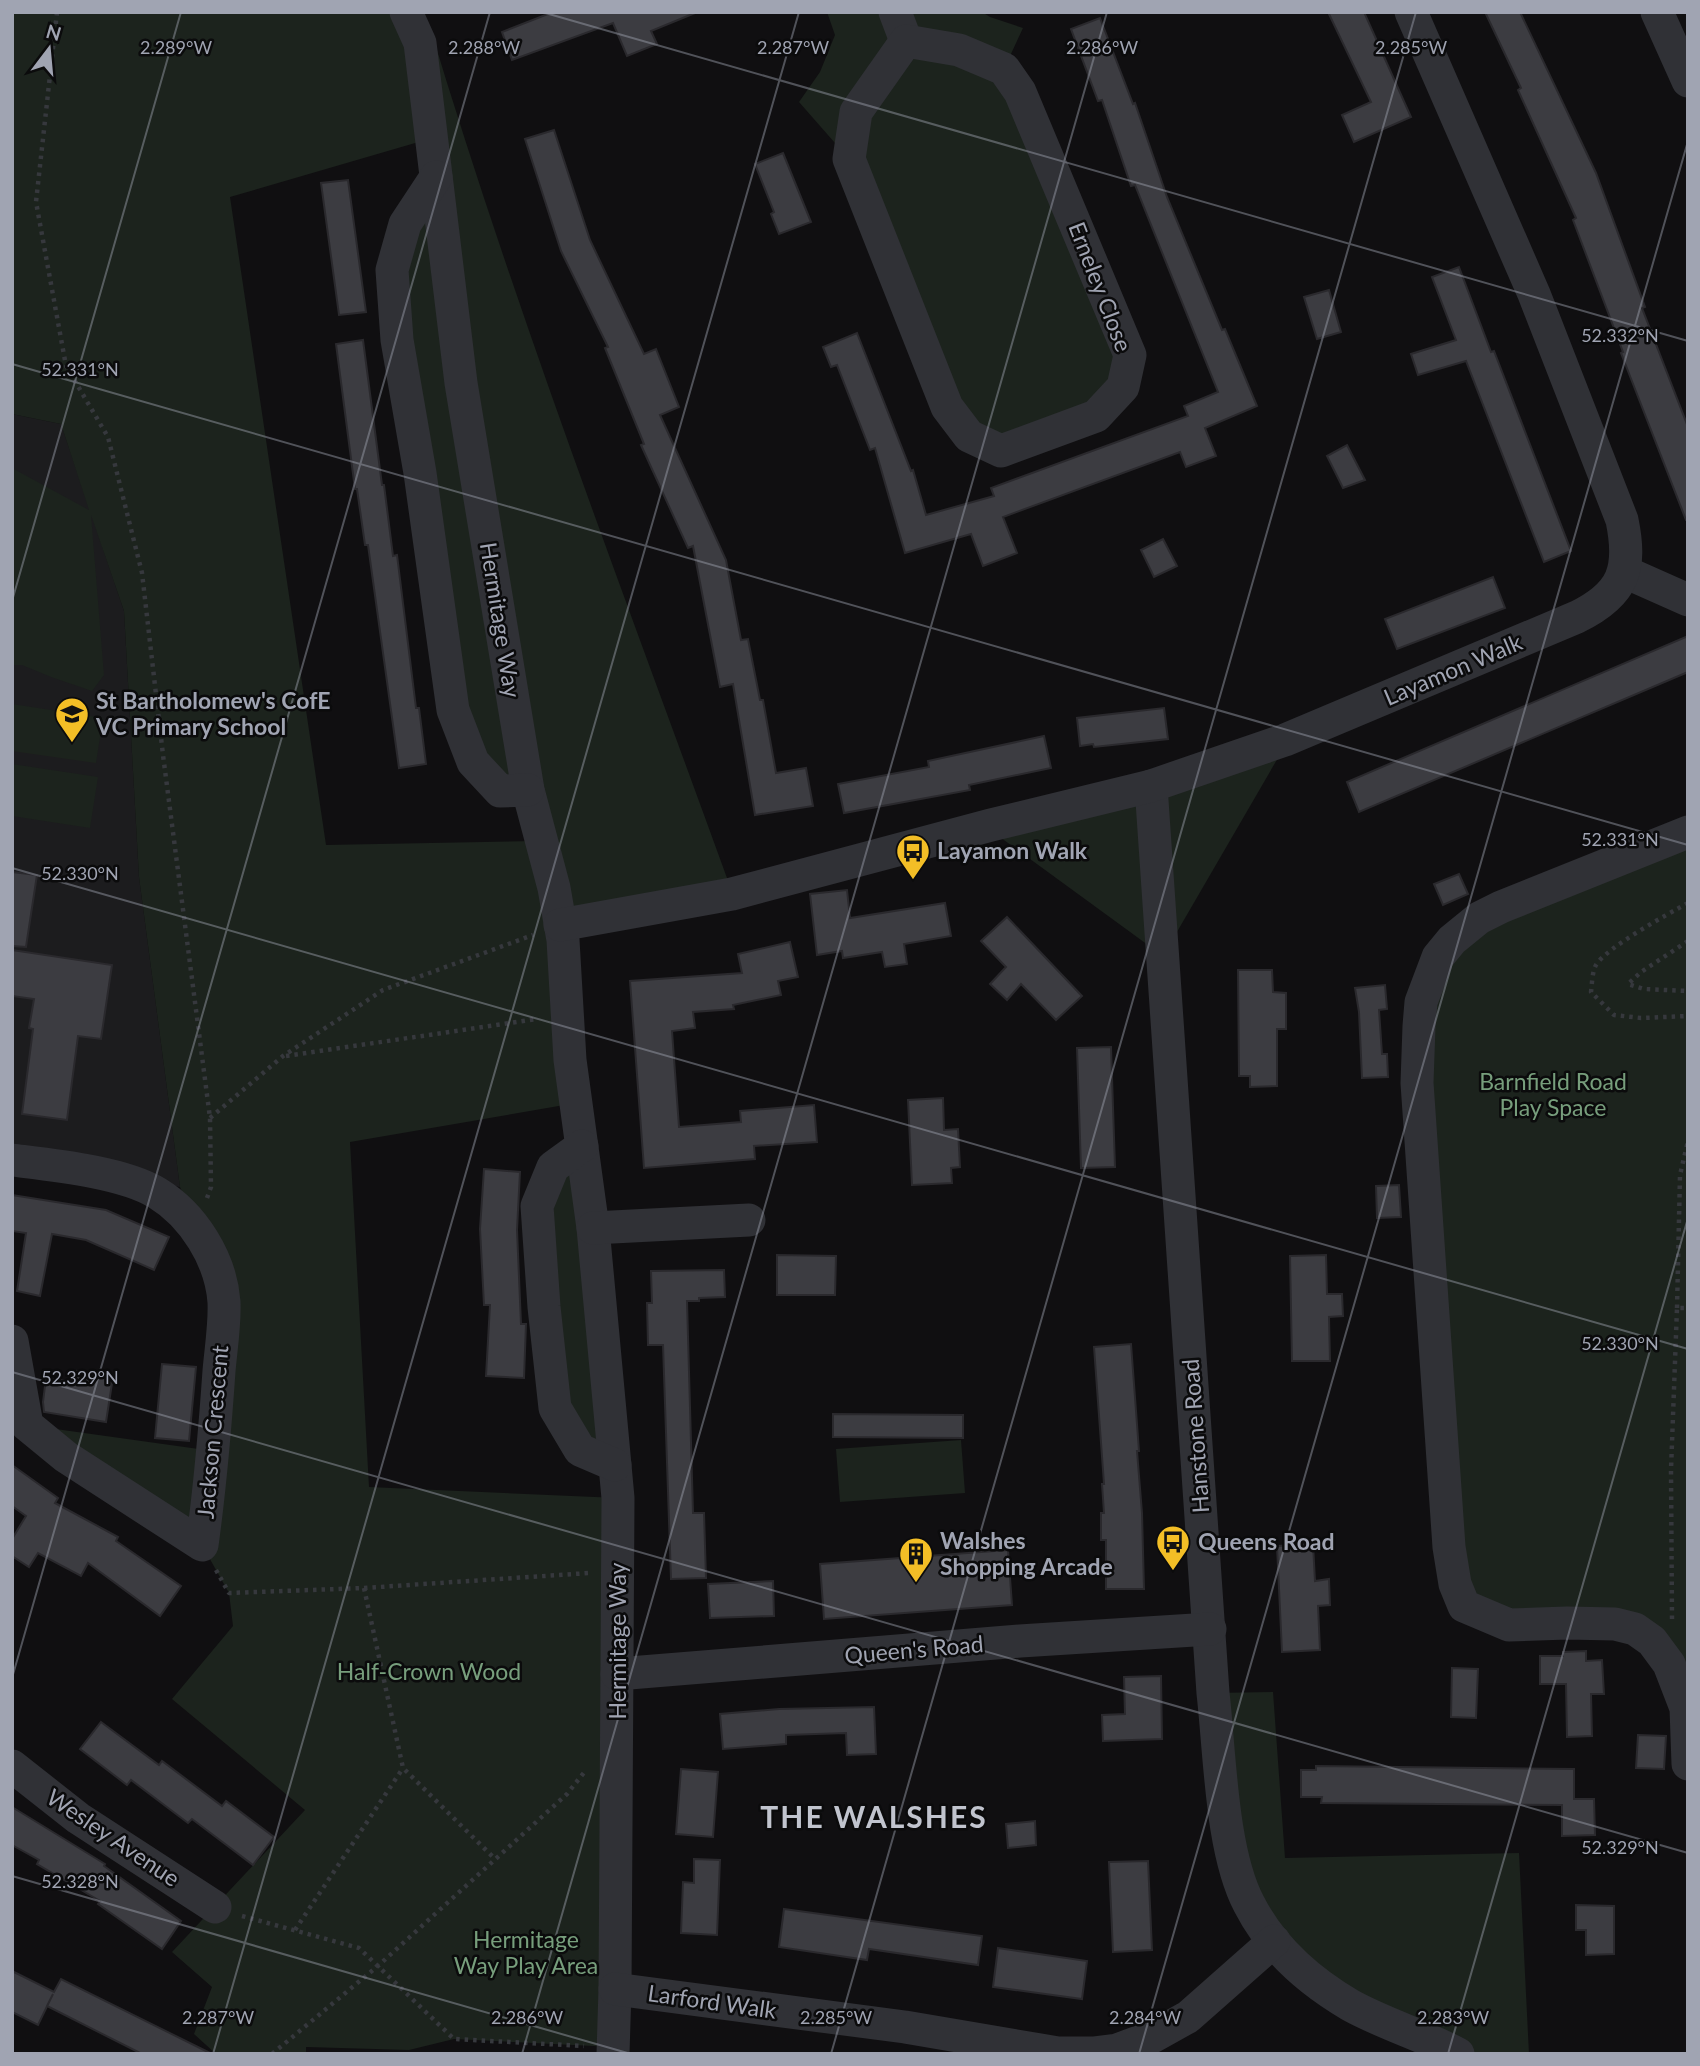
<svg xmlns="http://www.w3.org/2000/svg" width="1700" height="2066" viewBox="0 0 1700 2066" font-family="Lato,sans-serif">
<rect width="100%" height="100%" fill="#100f11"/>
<polygon fill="#1c1c1e" points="12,414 61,424 124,611 139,877 180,1187 12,1160"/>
<g fill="#1c231d" fill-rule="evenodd">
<path d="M12,12H422L429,24C517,316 627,602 731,889L561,925L576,1103L350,1142L369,1487L618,1498L613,2047L454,2039L409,2050L306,2047V2054H216L194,2034L212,1987L172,1952L305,1810L172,1699L233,1626L229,1593L202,1545L27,1425L213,1451L224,1301L180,1187L139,877L124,611L91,515L104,675L92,691L51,677L22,665H12V468L89,510L61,424L12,414ZM422,141L436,177L405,224L420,473L473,762L528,790L537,841L326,845L230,197Z"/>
<polygon points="827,12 982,12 990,17 1023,28 1004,69 1130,355 1123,387 1001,451 969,436 849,159 799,102 820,72 835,35"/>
<polygon points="12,704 103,718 96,763 12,751"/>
<polygon points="1286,744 1163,956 993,832"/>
<polygon points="12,764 98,777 90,828 12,816"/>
<polygon points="1688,835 1688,1675 1653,1640 1509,1625 1457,1584 1417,1083 1452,940"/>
<polygon points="582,1146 615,1465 555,1408 553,1167"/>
<polygon points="961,1440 965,1493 840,1502 836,1449"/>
<polygon points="1273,1692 1285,1858 1519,1853 1529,2054 1458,2054 1415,2034 1260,1923 1213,1693"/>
</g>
<g fill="#3c3c41" stroke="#2a292d" stroke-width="2">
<polygon points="553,12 695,12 695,13 651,31 657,44 627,56 613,23 512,60 502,32"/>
<polygon points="1328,12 1364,12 1411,117 1354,142 1342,115 1371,102"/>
<polygon points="1485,12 1520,12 1596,173 1645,307 1642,308 1688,427 1688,520 1686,520 1621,353 1623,352 1573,220 1576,218 1518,90 1521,88"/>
<polygon points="1100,18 1133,104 1135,103 1167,197 1222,330 1225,329 1257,406 1205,428 1216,456 1186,467 1180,452 1003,517 1017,553 983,566 971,534 905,553 875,448 870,450 837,365 831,367 823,347 857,333 911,471 913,470 926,515 994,496 991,488 1188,416 1184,406 1218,392 1135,185 1131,186 1102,100 1098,101 1071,29"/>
<polygon points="554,130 590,240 644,354 656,349 679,407 660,415 726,560 741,640 748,639 760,700 763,700 776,773 806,768 813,806 755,815 733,684 720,687 693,546 688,548 641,445 644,444 605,348 608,347 561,251 525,139"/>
<polygon points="783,153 811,222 779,234 771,214 774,212 755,164"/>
<polygon points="348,180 366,312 339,315 321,183"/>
<polygon points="1459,267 1491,352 1494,351 1571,551 1544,562 1466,361 1418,375 1411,354 1456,340 1432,277"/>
<polygon points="1329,290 1341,332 1317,339 1304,297"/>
<polygon points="363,340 382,485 384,485 393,556 397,555 416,708 419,708 426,764 399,768 368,545 365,545 357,489 355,489 336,344"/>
<polygon points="1347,445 1365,480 1343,488 1327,456"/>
<polygon points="1163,539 1177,566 1154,577 1141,550"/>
<polygon points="1493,577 1505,608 1397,649 1385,619"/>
<polygon points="1688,636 1688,672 1359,812 1347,782"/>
<polygon points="1164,708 1168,739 1094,747 1093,744 1080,746 1077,718"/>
<polygon points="1044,736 1051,768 969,785 970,790 844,813 838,784 929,767 928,761"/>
<polygon points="12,872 37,875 26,947 12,946"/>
<polygon points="1459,874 1468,894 1443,905 1434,884"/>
<polygon points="847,890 850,918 945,903 951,936 904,944 907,964 885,967 882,952 843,958 842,951 817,955 810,894"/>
<polygon points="1007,917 1082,996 1056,1020 1021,984 1007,1000 990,984 1006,967 981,941"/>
<polygon points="790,942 798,977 778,981 781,995 733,1005 734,1009 693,1012 695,1028 672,1031 679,1127 741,1122 740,1111 814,1105 817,1142 754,1146 755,1159 644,1168 630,981 742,973 738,954"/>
<polygon points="12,950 112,965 101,1039 78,1036 67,1120 22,1114 33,1029 29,1028 34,999 12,996"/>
<polygon points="1238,970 1272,970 1273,992 1286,993 1286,1029 1277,1029 1277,1086 1250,1087 1250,1076 1239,1076"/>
<polygon points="1385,985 1387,1009 1379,1010 1382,1054 1387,1054 1388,1077 1362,1078 1359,1012 1355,988"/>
<polygon points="1111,1047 1115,1167 1081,1168 1077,1048"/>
<polygon points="943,1098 944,1130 958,1129 960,1167 951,1168 952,1183 912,1185 908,1100"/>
<polygon points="484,1169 520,1172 517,1230 521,1324 526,1324 524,1378 486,1376 490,1305 484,1305 480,1229"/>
<polygon points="1399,1185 1401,1217 1377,1218 1376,1186"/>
<polygon points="12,1195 106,1210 169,1237 154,1270 86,1240 52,1234 40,1296 17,1291 26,1233 12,1231"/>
<polygon points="777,1255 836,1256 835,1295 777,1295"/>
<polygon points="1326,1255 1327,1294 1342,1294 1343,1316 1329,1317 1330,1361 1292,1361 1290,1256"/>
<polygon points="724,1270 725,1297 699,1298 699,1301 687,1301 693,1513 704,1513 706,1578 671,1579 663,1345 648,1345 647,1303 652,1303 651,1271"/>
<polygon points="1131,1344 1139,1451 1137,1451 1142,1513 1144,1589 1106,1589 1106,1540 1101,1540 1101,1513 1104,1513 1102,1484 1104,1484 1094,1347"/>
<polygon points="162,1364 196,1367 189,1441 155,1438"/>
<polygon points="77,1371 113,1377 106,1422 44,1412 43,1402 46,1378 75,1382"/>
<polygon points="833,1414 963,1415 963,1438 833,1437"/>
<polygon points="12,1465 58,1498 55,1503 118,1537 116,1541 181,1586 160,1616 88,1563 81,1576 38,1553 29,1567 12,1556 12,1539 26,1516 12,1506"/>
<polygon points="1313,1544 1315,1581 1329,1579 1330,1605 1318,1606 1320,1650 1282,1652 1277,1546"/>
<polygon points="1008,1550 1012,1605 824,1619 820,1564"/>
<polygon points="773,1581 774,1616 710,1618 708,1584"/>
<polygon points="1586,1651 1586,1661 1602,1660 1604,1694 1591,1694 1592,1736 1567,1737 1566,1684 1540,1684 1540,1656 1563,1656 1563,1652"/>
<polygon points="1452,1668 1478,1669 1476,1718 1451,1717"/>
<polygon points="1161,1676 1162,1739 1103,1741 1102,1715 1125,1714 1124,1677"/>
<polygon points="874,1707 876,1754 847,1755 846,1733 786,1735 786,1744 723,1749 720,1714 779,1709"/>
<polygon points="101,1722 159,1765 162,1761 222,1806 226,1801 274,1837 253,1865 192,1819 188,1823 131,1780 127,1785 80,1749"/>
<polygon points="1638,1735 1666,1736 1664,1769 1636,1768"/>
<polygon points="1316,1766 1574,1769 1574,1799 1594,1799 1595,1835 1562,1836 1562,1805 1321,1803 1322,1797 1301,1797 1301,1770 1316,1770"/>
<polygon points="681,1769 718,1772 713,1837 676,1834"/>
<polygon points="12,1807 105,1864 104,1866 181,1921 162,1949 98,1904 100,1901 37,1864 39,1860 12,1845"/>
<polygon points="1035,1821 1036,1845 1008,1848 1006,1824"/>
<polygon points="694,1859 720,1860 717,1935 681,1933 683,1882 694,1883"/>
<polygon points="1148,1861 1152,1950 1113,1952 1109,1862"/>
<polygon points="1576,1905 1614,1906 1614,1954 1586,1955 1586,1930 1576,1930"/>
<polygon points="784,1909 982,1936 978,1965 869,1949 867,1960 779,1947"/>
<polygon points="998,1948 1087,1961 1082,1999 993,1987"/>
<polygon points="12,1971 54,1992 61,1979 212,2054 142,2054 47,2006 53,1994 38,2025 12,2012"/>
</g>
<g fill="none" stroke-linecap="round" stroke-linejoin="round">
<g stroke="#36383d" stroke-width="4.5" stroke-dasharray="3.5 5" stroke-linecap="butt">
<polyline points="57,12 36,202 66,366 108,437 142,573 163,755 210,1118 211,1187 207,1198"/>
<path d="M1688,903C1668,914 1607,947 1596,965C1592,972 1592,985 1591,992L1614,1015L1641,1018L1688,1016"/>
<polyline points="1688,941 1641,972 1628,984 1644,989 1688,991"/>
<polyline points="286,1056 537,1019"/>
<polyline points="210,1118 283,1056 383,990 533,935"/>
<polyline points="1677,1308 1680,1175 1688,1141"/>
<polyline points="216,1570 229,1593 364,1588 589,1573"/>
<polyline points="364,1588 403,1768 495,1859"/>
<polyline points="1672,1619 1671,1470 1677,1308 1688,1308"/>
<polyline points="242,1916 359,1948 454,2039 584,2046"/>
<polyline points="295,1930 403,1768"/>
<polyline points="272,2054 379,1965 567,1794 586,1770"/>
</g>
<g stroke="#303136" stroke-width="33">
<polyline points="406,12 420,43 461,383 528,790 554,888 563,940 570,1060 593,1228 618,1498 615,1989 613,2054"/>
<polyline points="895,12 906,41"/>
<polyline points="1657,12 1688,81"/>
<polygon points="906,41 959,50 1004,69 1020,92 1130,355 1123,387 1096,416 1001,451 969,436 947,407 849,159 856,112"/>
<polyline points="436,177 405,224 392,270 397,340 420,473 453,710 473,762 500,791 528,790"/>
<polyline points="1625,572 1688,600"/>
<path d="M1151,786L1213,1693C1220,1754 1221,1851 1249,1904C1271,1947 1309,1981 1350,2005C1384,2024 1423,2035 1458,2054"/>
<polyline points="1688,832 1501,907 1479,918 1452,940 1438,957 1421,1002 1419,1026 1417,1083 1449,1547 1455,1584 1464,1606 1509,1625 1567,1623 1615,1624 1635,1629 1652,1641 1669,1664 1686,1708 1688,1764"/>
<path d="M560,925L732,894L991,825L1151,786L1285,740L1577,617C1624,594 1632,569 1622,520L1534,294L1411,12"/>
<polyline points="582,1146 553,1167 537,1206 544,1307 555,1408 580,1450 615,1465"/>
<path d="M12,1160C52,1165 123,1172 157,1193C193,1215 221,1259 224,1302C225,1324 221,1348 219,1371C215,1429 210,1487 202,1545L66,1457L27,1425L12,1341"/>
<polyline points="593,1228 749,1220"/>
<polyline points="617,1674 1020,1641 1210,1629"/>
<polyline points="12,1766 78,1818 215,1907"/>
<polyline points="615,1989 905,2027 1058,2053 1093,2053 1117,2050 1152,2037 1188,2017 1274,1941"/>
</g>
</g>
<path fill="none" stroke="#a0a4b2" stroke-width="2" stroke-opacity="0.45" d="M542,12L1688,341M12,364L1688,845M12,601L181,12M12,868L1688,1349M12,1372L1688,1853M12,1678L490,12M12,1876L631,2054M213,2054L799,12M522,2054L1107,12M831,2054L1416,12M1139,2054L1688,141M1448,2054L1688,1218"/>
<defs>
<g id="school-pin" transform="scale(1.75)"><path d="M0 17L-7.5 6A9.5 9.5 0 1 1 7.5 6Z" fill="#f3be26" stroke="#0b0b0c"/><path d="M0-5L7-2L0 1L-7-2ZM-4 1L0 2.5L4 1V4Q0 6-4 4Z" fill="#111"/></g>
<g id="bus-pin" transform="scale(1.75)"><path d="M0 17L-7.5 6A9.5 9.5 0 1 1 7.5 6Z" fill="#f3be26" stroke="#0b0b0c"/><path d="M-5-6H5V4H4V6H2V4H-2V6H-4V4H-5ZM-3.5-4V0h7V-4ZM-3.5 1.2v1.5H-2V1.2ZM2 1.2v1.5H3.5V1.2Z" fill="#111"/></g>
<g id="building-pin" transform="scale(1.75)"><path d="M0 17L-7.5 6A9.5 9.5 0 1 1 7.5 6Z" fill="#f3be26" stroke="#0b0b0c"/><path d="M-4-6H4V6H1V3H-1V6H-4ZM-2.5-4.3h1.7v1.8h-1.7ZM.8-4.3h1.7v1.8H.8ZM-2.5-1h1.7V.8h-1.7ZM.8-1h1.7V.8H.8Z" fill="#111"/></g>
</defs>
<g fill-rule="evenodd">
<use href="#school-pin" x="72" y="714"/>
<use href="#bus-pin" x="913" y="851"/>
<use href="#bus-pin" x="1173" y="1542"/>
<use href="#building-pin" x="916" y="1554"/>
</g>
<g text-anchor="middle" stroke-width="5" stroke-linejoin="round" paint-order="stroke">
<g font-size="23" fill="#a0a4b2" stroke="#0b0b0c">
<text transform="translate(1100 287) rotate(69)" y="8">Erneley Close</text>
<text transform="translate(500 620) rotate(81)" y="8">Hermitage Way</text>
<text transform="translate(1453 670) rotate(-23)" y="8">Layamon Walk</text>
<text transform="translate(213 1432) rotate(-85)" y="8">Jackson Crescent</text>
<text transform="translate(1196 1436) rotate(-94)" y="8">Hanstone Road</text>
<text transform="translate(618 1641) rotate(-90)" y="8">Hermitage Way</text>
<text transform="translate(914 1650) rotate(-5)" y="8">Queen's Road</text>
<text transform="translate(113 1838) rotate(34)" y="8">Wesley Avenue</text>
<text transform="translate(712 2002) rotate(8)" y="8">Larford Walk</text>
</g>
<g font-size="23" font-weight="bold" fill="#a0a4b2" stroke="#0b0b0c" text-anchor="start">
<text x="96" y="709">St Bartholomew's CofE<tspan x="96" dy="26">VC Primary School</tspan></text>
<text x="937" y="859">Layamon Walk</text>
<text x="940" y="1549">Walshes<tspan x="940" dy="26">Shopping Arcade</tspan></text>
<text x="1198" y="1550">Queens Road</text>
</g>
<g font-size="23" fill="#779e7c" stroke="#0b0b0c">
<text x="1553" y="1090">Barnfield Road<tspan x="1553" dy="26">Play Space</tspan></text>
<text x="429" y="1680">Half-Crown Wood</text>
<text x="526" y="1948">Hermitage<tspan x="526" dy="26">Way Play Area</tspan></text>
</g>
<g font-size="30" font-weight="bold" letter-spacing="2" fill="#c1c4ce" stroke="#0b0b0c">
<text x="874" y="1828">THE WALSHES</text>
</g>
</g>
<g font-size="18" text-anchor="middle" fill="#a0a4b2" stroke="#0b0b0c" stroke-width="5" stroke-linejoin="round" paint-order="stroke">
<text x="176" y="54">2.289°W</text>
<text x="484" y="54">2.288°W</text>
<text x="793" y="54">2.287°W</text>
<text x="1102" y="54">2.286°W</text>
<text x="1411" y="54">2.285°W</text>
<text x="1620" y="342">52.332°N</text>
<text x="80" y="376">52.331°N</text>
<text x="1620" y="846">52.331°N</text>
<text x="80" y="880">52.330°N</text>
<text x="1620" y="1350">52.330°N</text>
<text x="80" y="1384">52.329°N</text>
<text x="1620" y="1854">52.329°N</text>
<text x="80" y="1888">52.328°N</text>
<text x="218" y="2024">2.287°W</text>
<text x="527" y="2024">2.286°W</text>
<text x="836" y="2024">2.285°W</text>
<text x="1145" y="2024">2.284°W</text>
<text x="1453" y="2024">2.283°W</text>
</g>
<rect width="1700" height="2066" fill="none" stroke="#a0a4b2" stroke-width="28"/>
<g transform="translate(49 49) rotate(16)" stroke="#0b0b0c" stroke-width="5" paint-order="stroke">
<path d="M0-5L12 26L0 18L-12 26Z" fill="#a0a4b2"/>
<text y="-10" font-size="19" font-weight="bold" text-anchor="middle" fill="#a0a4b2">N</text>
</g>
</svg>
